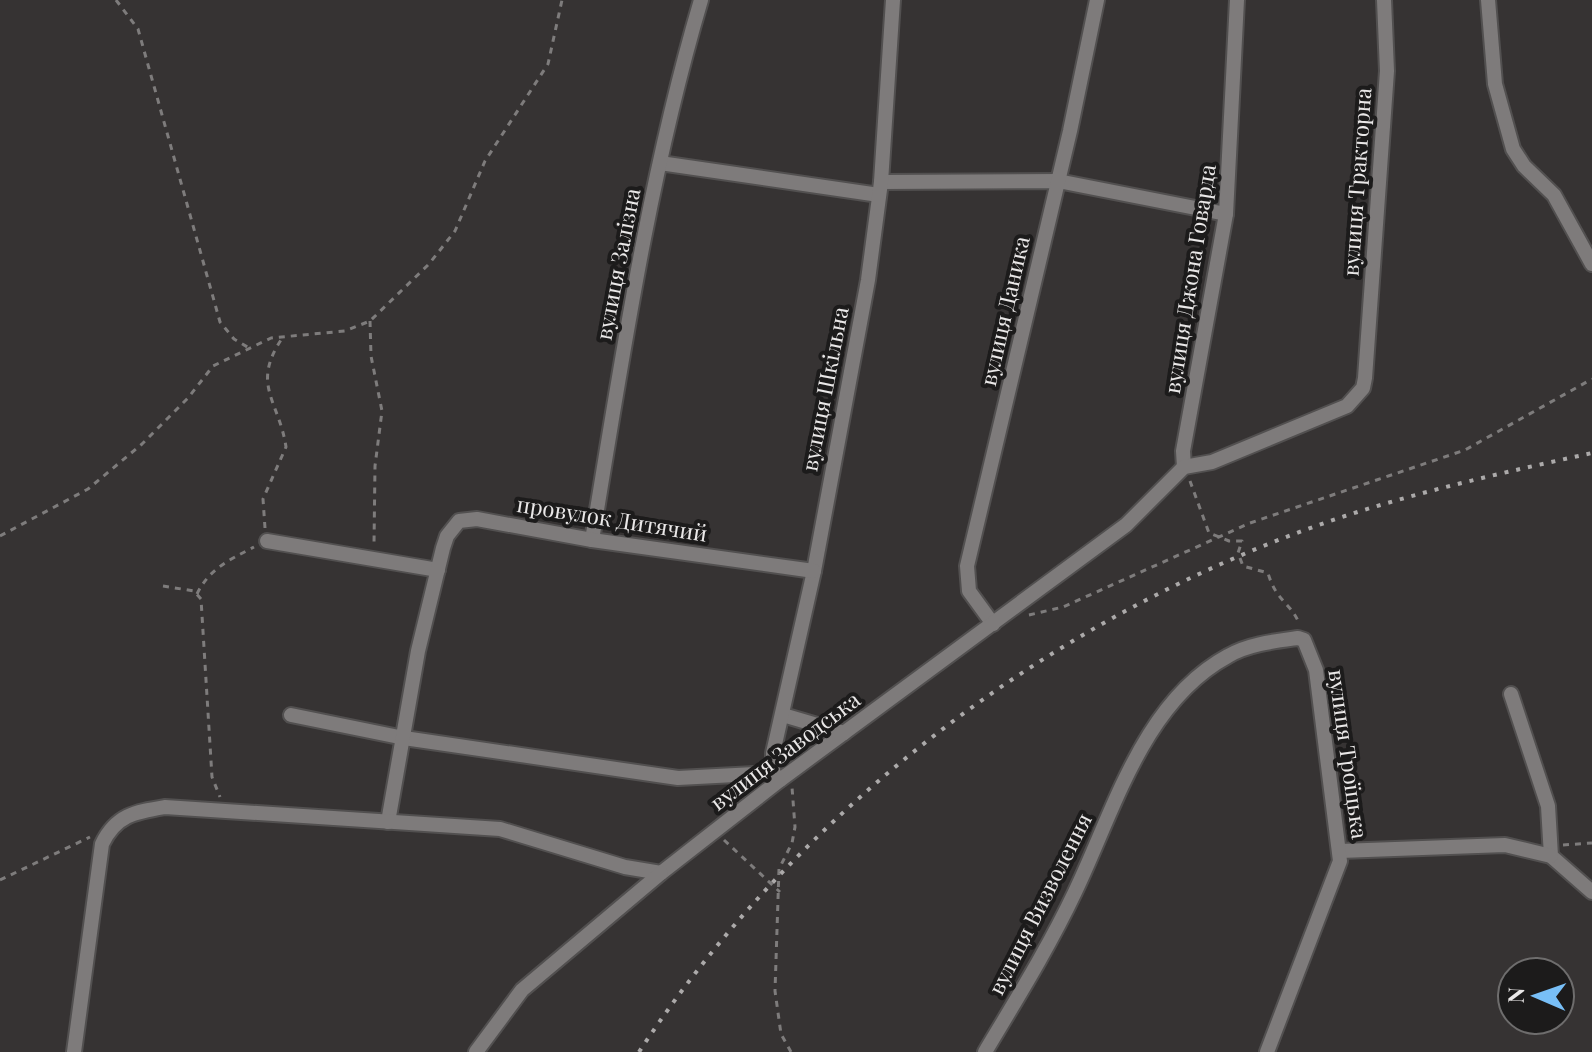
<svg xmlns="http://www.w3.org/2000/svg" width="1592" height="1052" viewBox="0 0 1592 1052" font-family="'Playfair Display',serif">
<rect width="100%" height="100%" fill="#363333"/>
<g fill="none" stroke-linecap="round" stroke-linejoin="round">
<g stroke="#525050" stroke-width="18">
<g id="minor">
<polyline points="1488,0 1495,84 1513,149 1524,166 1554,195 1592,264"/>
<polyline points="660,163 879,195"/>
<polyline points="881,182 1058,181 1226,214"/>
<polyline points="1184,467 1183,451 1226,214 1237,0"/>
<path d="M592,540C622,359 649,176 701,0"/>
<polyline points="267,541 438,570"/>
<polyline points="993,624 969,591 967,566 1070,131 1097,0"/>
<polyline points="1511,694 1548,806 1551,856 1592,892"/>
<polyline points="291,715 404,738 678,778 773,773"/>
<polyline points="783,715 844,733"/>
<polyline points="780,780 773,773 773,753 814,571 868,280 881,182 893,0"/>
<polyline points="388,822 418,651 443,548 447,536 459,521 477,519 592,540 814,571"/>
<polyline points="1340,851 1505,845 1551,856"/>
<path d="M74,1052L102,844C116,815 135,812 165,807L500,829L625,867L661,873L780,780L1126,525L1184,467L1212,462L1347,406L1363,388L1365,378L1387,71L1384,0"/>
<polyline points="476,1052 522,990 661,873"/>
<path d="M985,1052C1016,1000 1049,947 1075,892C1114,811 1143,702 1228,656C1248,644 1276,641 1298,638L1304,640L1316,670L1340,861L1267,1052"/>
</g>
</g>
<g stroke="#7e7c7c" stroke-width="3" stroke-dasharray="6 6" stroke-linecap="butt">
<polyline points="116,0 138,29 220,322 234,339 249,348"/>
<polyline points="370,321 371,356 382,411 375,466 374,544"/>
<path d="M1190,481L1209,533L1229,541H1242L1238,553L1243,566L1268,573C1276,601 1290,602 1299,623"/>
<path d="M265,528L263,499L286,447C279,400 250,385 283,337"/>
<polyline points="0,536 88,489 142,444 188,398 213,366 271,338 345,331 370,321 429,264 455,231 485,161 548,64 562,0"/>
<polyline points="163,586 194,591 201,599 212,777 220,797"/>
<path d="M197,594C209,569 229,560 254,547"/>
<polyline points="1029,615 1063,607 1250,523 1465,450 1592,379"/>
<polyline points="724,840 780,892"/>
<polyline points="1563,845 1592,843"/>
<polyline points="0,880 90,837"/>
<polyline points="791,1052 781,1034 775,991 779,869 792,843 795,827 792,787"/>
</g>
<use href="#minor" stroke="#7e7b7b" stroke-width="14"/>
<path stroke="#acaaaa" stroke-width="4" stroke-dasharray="4 8" stroke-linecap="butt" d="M639,1052C802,803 1063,609 1345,516C1425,490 1510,471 1592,453"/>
</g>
<g text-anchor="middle" stroke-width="8" stroke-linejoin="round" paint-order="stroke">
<g font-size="22" fill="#eae8e8" stroke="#1c1b1b">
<text transform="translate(1357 182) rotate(-86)" y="8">вулиця Тракторна</text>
<text transform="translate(618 264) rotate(-79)" y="8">вулиця Залізна</text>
<text transform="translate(1190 279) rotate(-81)" y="8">вулиця Джона Говарда</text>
<text transform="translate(1005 311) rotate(-77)" y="8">вулиця Даника</text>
<text transform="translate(825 389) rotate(-79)" y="8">вулиця Шкільна</text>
<text transform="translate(612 519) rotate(9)" y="8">провулок Дитячий</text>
<text transform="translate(785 751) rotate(-37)" y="8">вулиця Заводська</text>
<text transform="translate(1348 754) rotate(82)" y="8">вулиця Троїцька</text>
<text transform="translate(1040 904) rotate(-63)" y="8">вулиця Визволення</text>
</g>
</g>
<g transform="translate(1536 996) rotate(272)"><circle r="38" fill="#1c1b1b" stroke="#6e6d6d" stroke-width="2"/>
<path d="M0-6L14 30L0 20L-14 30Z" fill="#78bff7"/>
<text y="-12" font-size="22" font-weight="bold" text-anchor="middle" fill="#eae8e8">N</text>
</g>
</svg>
